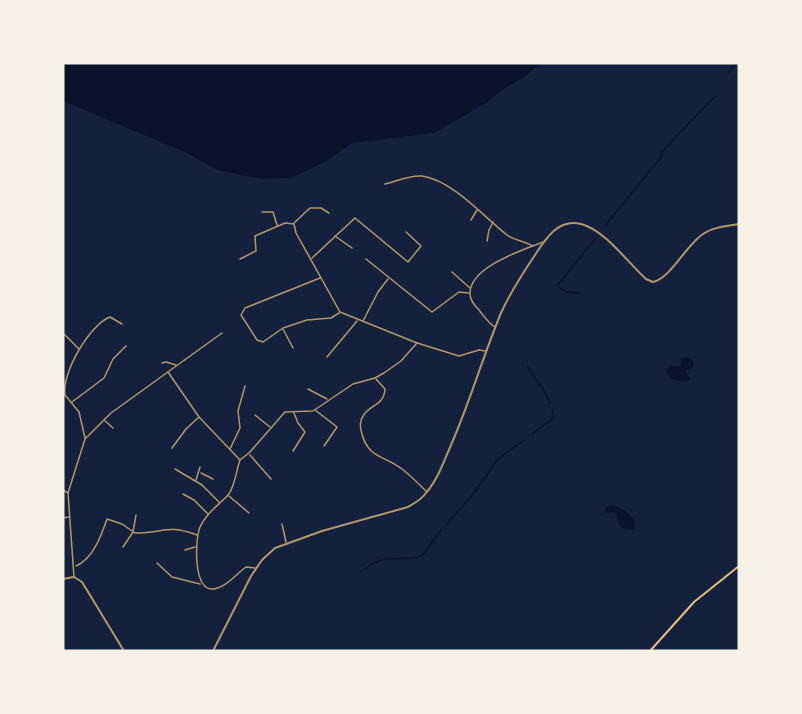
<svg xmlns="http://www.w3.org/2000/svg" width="802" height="714" viewBox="0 0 802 714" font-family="Quicksand,sans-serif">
<rect width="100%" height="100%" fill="#14213d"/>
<g fill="#0b132b">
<polygon points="63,63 541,63 523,78 503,89 488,102 434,133 352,143 325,162 291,178 261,179 217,170 187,153 63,101"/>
<polygon points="686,357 693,360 694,365 691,369 685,370 690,379 686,382 671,379 666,371 671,365 678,367 681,364 681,358"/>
<path d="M609,505C620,505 629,513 635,521V529L629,530L620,527L615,512L605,513V509Z"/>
</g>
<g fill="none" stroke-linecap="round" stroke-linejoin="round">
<g stroke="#0b132b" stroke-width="1.5">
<polyline points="728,73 735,63"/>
<polyline points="606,225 661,157 663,151 710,101 717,96"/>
<polyline points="579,293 566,292 557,286 596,238"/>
<polyline points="527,366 543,389 550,403"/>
<polyline points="532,434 551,420 554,416 552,408"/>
<polyline points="446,525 474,493 498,459 524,440"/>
<polyline points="361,572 373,563 386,559 412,558 422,556 441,530"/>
</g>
<g stroke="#b1986c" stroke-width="1.5">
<path d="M385,184C397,181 410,175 422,176C452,180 484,217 507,235C515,241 525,241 533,246"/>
<polyline points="262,212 273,212 277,225"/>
<polyline points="471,220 477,210"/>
<polyline points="294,223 310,208 321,208 329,213"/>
<polyline points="335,236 352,248"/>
<polyline points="487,241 489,230 493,222"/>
<polyline points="312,258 355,218 408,262 421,246 406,232"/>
<polyline points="240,259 256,251 255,236 285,223 294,224 296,233 340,312 417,343"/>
<polyline points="366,259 432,312 459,292 469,293"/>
<polyline points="452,272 470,288"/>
<polyline points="320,278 245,308 241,315 257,340 263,342 283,328 307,320 331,318 339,313"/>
<polyline points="363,321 378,292 388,279"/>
<path d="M495,327C488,323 484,316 479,310C475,306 470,300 470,294C469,267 523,250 543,242"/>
<polyline points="283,329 293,348"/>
<polyline points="64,334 79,349"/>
<polyline points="327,357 357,321"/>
<polyline points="162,363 166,362 176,365"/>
<polyline points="168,372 199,417 240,460 249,453 285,412 313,411 353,384 375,378 384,373 401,361 417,343 459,356 479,350 486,351"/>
<path d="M376,379L385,389C384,406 370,404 363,416C359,422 360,428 362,434C368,458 385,456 402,469C411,476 419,484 427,492"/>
<polyline points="308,389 327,399"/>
<polyline points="72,402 104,378 113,359 126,346"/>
<polyline points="315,410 337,427 324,446"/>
<polyline points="255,415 270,427"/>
<polyline points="104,420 113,428"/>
<path d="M85,438L79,412L65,395C61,374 90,324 110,317L122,324"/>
<polyline points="172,448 186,429 199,417"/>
<polyline points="230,449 240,428 238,411 245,386"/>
<polyline points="293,451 305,432 298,423 294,413"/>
<polyline points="250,455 271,479"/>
<path d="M240,460C236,471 235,487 228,495C218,506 206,513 200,527C195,539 193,589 212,589C225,589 236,574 246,567L255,568"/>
<polyline points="175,469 202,485 219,502"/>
<polyline points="201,473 213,479"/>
<polyline points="196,480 200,467"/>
<polyline points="63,490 68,493"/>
<polyline points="183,494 194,500 208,514"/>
<polyline points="229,496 249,513"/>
<polyline points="63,518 69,517"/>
<polyline points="282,524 286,542"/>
<polyline points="123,547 133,532 136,515"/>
<polyline points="185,550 195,547"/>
<polyline points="157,563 172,577 200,584"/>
<path d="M76,566C93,559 101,536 107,519L122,524L135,533C164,533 167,524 197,535"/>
<polyline points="74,577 68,493 85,439 111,413 222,333"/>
</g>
<g stroke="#b1986c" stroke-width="2">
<polyline points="63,579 74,577 82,582 124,651"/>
<path d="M213,651L251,576L262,560L275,548L322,531L408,507C415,503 421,500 426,493C438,479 444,461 451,445C470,402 483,356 501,313C510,293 521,276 533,258C544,241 557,218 581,224C605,230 628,263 646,279L653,282C671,278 686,245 703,234C713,227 727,226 739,224"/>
</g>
<polyline stroke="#e5c07b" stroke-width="2" points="650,651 694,602 739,566"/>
</g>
<rect width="802" height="714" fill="none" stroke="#f6f1e7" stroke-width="129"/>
</svg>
